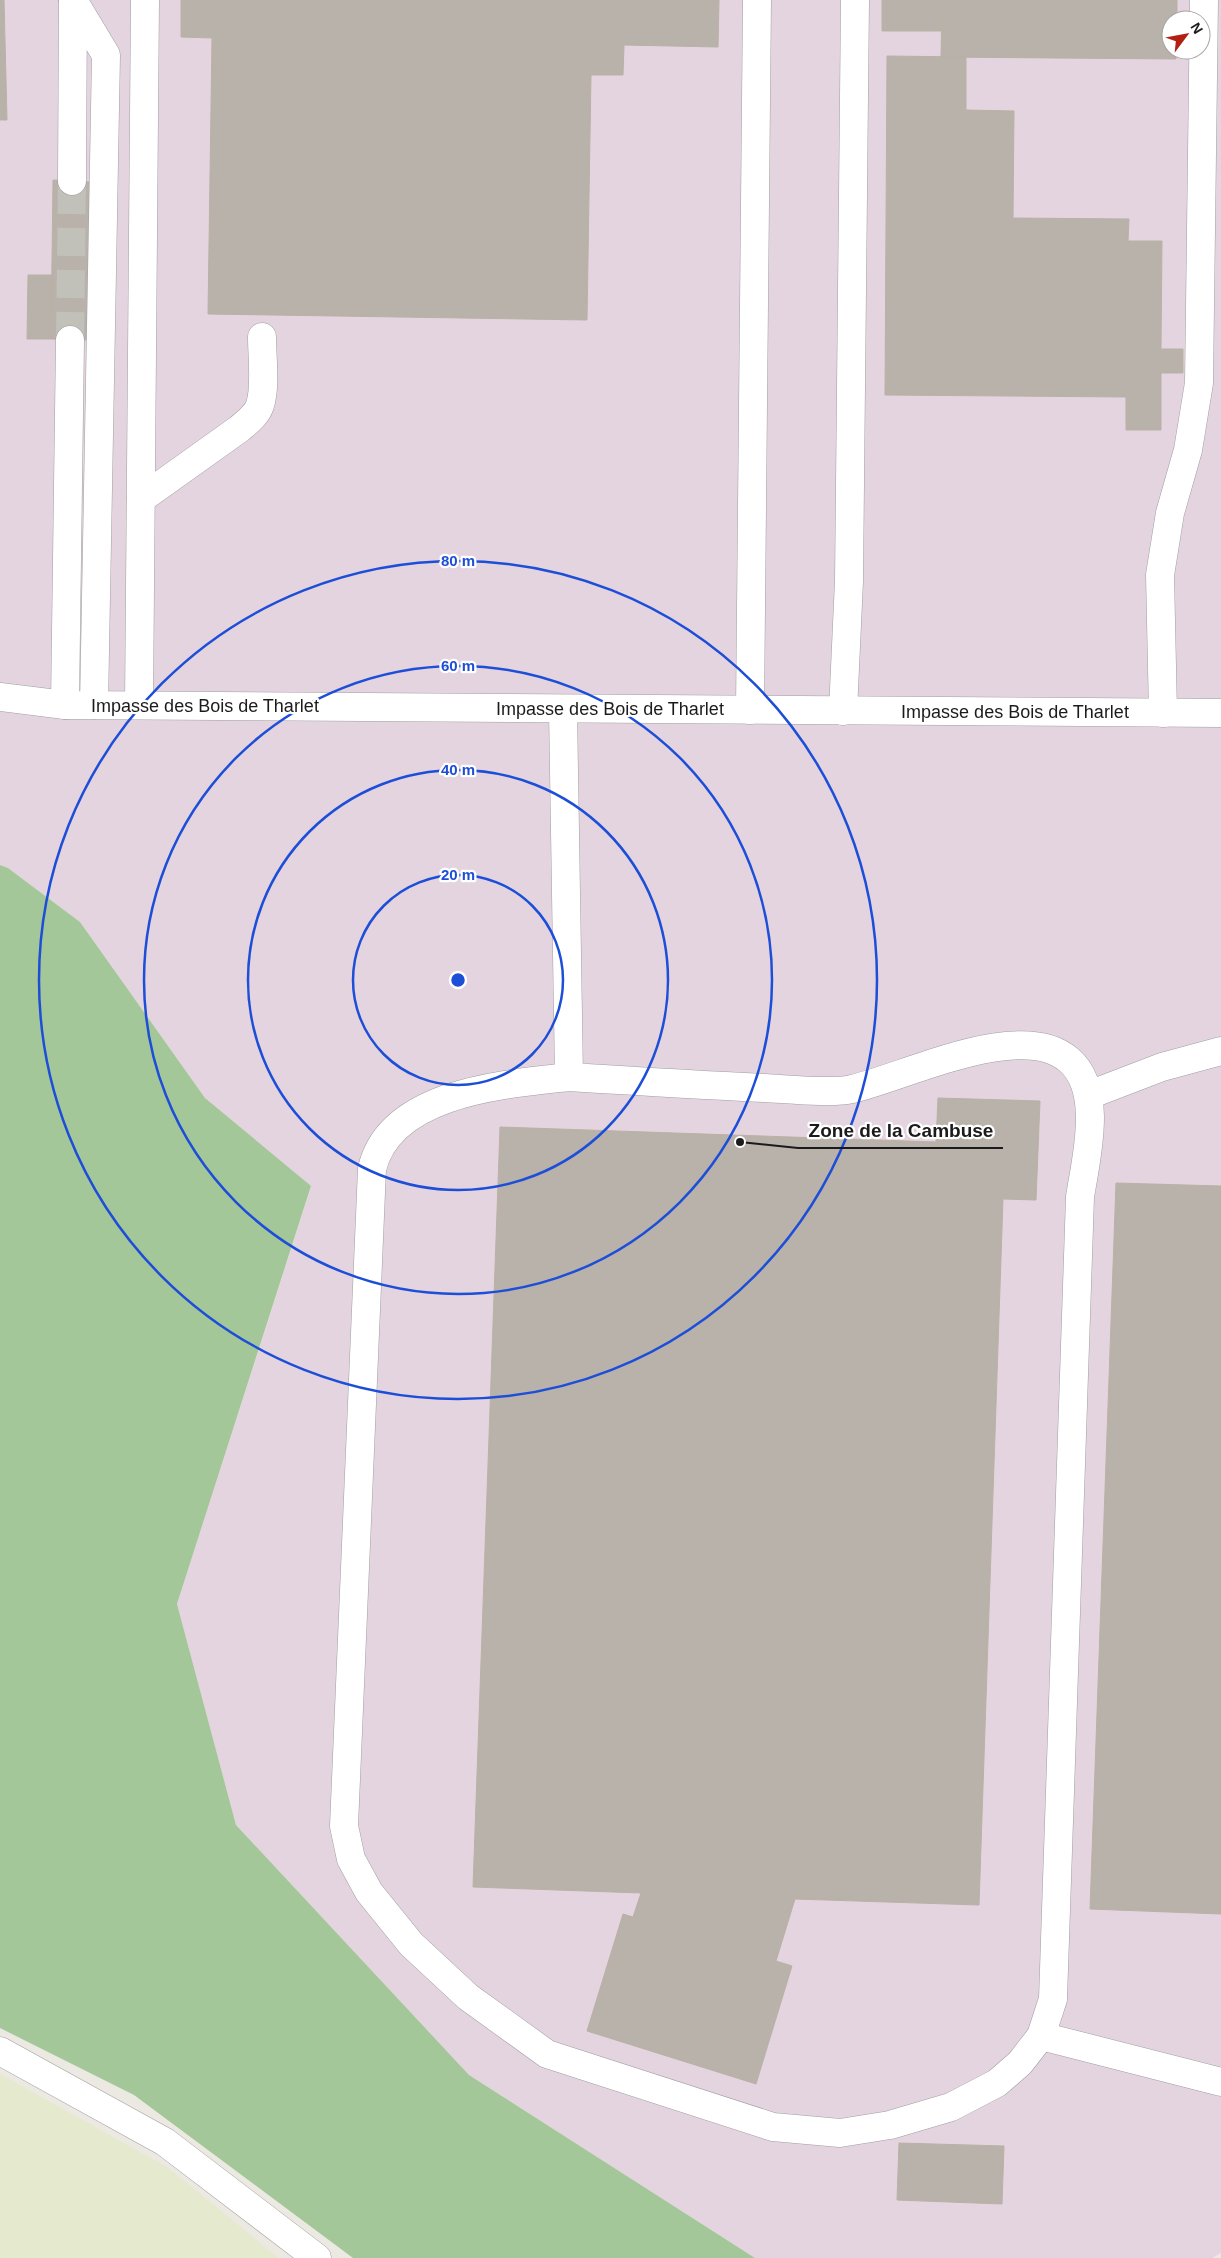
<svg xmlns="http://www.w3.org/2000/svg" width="1221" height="2258" viewBox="0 0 1221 2258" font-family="Arial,sans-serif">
<rect width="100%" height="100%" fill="#ebe9e1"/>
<path fill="#e4d4e0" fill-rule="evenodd" d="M0,0H1221V2253L1212,2258H755L469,2075L236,1825L177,1604L311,1187L205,1098L80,922L8,868L0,865ZM1171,20H1201V50H1171Z"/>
<polygon fill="#e5e9ce" points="0,2074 167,2167 279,2258 0,2258"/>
<polygon fill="#a4c79a" points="0,865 8,868 80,922 205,1098 311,1186 177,1604 236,1825 469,2075 755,2258 353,2258 134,2095 0,2028"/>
<g fill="#b8b2ab" stroke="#bbb1a5">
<polygon points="0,0 4,0 7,120 0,120"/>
<polygon points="181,0 719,0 718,47 624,45 623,75 591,75 587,320 208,314 212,38 181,37"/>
<polygon points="882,0 942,0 941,31 882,31"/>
<polygon points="942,0 1177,0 1177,20 1171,20 1171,50 1176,50 1176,59 941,57"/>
<polygon points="887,56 966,57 966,110 1014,111 1013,218 1129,219 1128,241 1162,241 1161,349 1183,349 1183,373 1161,373 1161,430 1126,430 1126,397 885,395"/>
<polygon points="53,180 91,182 89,340 51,339"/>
<polygon points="28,275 52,275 51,339 27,339"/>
<polygon points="938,1098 1040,1101 1036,1200 1003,1199 979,1905 795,1899 776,1961 792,1966 756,2084 587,2031 623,1914 633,1917 641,1893 473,1887 500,1127 936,1142"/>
<polygon points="1116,1183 1221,1186 1221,1914 1090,1909"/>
<polygon points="899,2143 1004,2146 1002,2204 897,2200"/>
</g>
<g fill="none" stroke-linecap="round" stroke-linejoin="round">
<polyline stroke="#c1c0b9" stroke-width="28" stroke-dasharray="28 14" stroke-linecap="butt" points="70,340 72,181"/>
<g stroke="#9f9f9f" stroke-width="29">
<g id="minor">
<polyline points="73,0 106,55 94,705"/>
<polyline points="72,181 73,0"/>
<path d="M141,499L239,429C246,423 257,415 260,405C266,387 262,357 262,337"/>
<polyline points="0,697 65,705 1221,713"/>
<polyline points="65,705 70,340"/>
<polyline points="139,705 145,0"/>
<path d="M563,709L569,1077C505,1084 390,1092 372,1169L344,1826L351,1859L369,1892L411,1944L468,1997L547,2054L773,2127L840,2133L890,2125L951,2107L997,2083L1020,2063L1041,2036L1053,1999L1080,1197C1086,1158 1104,1090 1069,1060C1022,1018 905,1077 852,1089C832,1094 787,1089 765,1088C700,1085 634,1081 569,1077"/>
<polyline points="750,710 757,0"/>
<polyline points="843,711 849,581 855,0"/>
<polyline points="1163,713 1160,575 1170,513 1188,450 1199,383 1204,0"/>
<polyline points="1089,1095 1162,1067 1221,1051"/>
<polyline points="1041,2036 1221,2082"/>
<polyline points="0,2051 165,2142 317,2258"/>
</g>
</g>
<use href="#minor" stroke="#fff" stroke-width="28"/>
</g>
<g fill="none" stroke="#1d4ed8" stroke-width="2.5">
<circle cx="458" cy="980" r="105"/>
<circle cx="458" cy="980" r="210"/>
<circle cx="458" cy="980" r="314"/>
<circle cx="458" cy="980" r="419"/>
</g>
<g text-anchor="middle" stroke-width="4.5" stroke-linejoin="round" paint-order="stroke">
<g font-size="18" fill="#1b1b1b" stroke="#fff">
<text x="205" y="712">Impasse des Bois de Tharlet</text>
<text x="610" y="715">Impasse des Bois de Tharlet</text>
<text x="1015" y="718">Impasse des Bois de Tharlet</text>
</g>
</g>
<circle cx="458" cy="980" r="8" fill="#1d4ed8" stroke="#fff" stroke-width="2.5"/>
<g font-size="15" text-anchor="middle" font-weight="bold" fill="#1d4ed8" stroke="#fff" stroke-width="4.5" stroke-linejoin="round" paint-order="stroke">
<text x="458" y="566">80 m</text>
<text x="458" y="671">60 m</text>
<text x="458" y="775">40 m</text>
<text x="458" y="880">20 m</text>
</g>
<path fill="none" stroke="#1b1b1b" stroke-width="2" d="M740 1142L798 1148H1003"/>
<circle fill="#1b1b1b" stroke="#fff" stroke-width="2" cx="740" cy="1142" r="5"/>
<g font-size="19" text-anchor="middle" font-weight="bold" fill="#1b1b1b" stroke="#fff" stroke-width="4.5" stroke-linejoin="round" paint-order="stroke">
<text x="901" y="1137">Zone de la Cambuse</text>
</g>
<g transform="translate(1186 35) rotate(58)"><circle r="24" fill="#ffffff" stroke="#a4a4a4"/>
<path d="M0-4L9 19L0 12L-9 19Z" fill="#b22014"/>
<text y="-8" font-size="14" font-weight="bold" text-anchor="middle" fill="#1b1b1b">N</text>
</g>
</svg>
